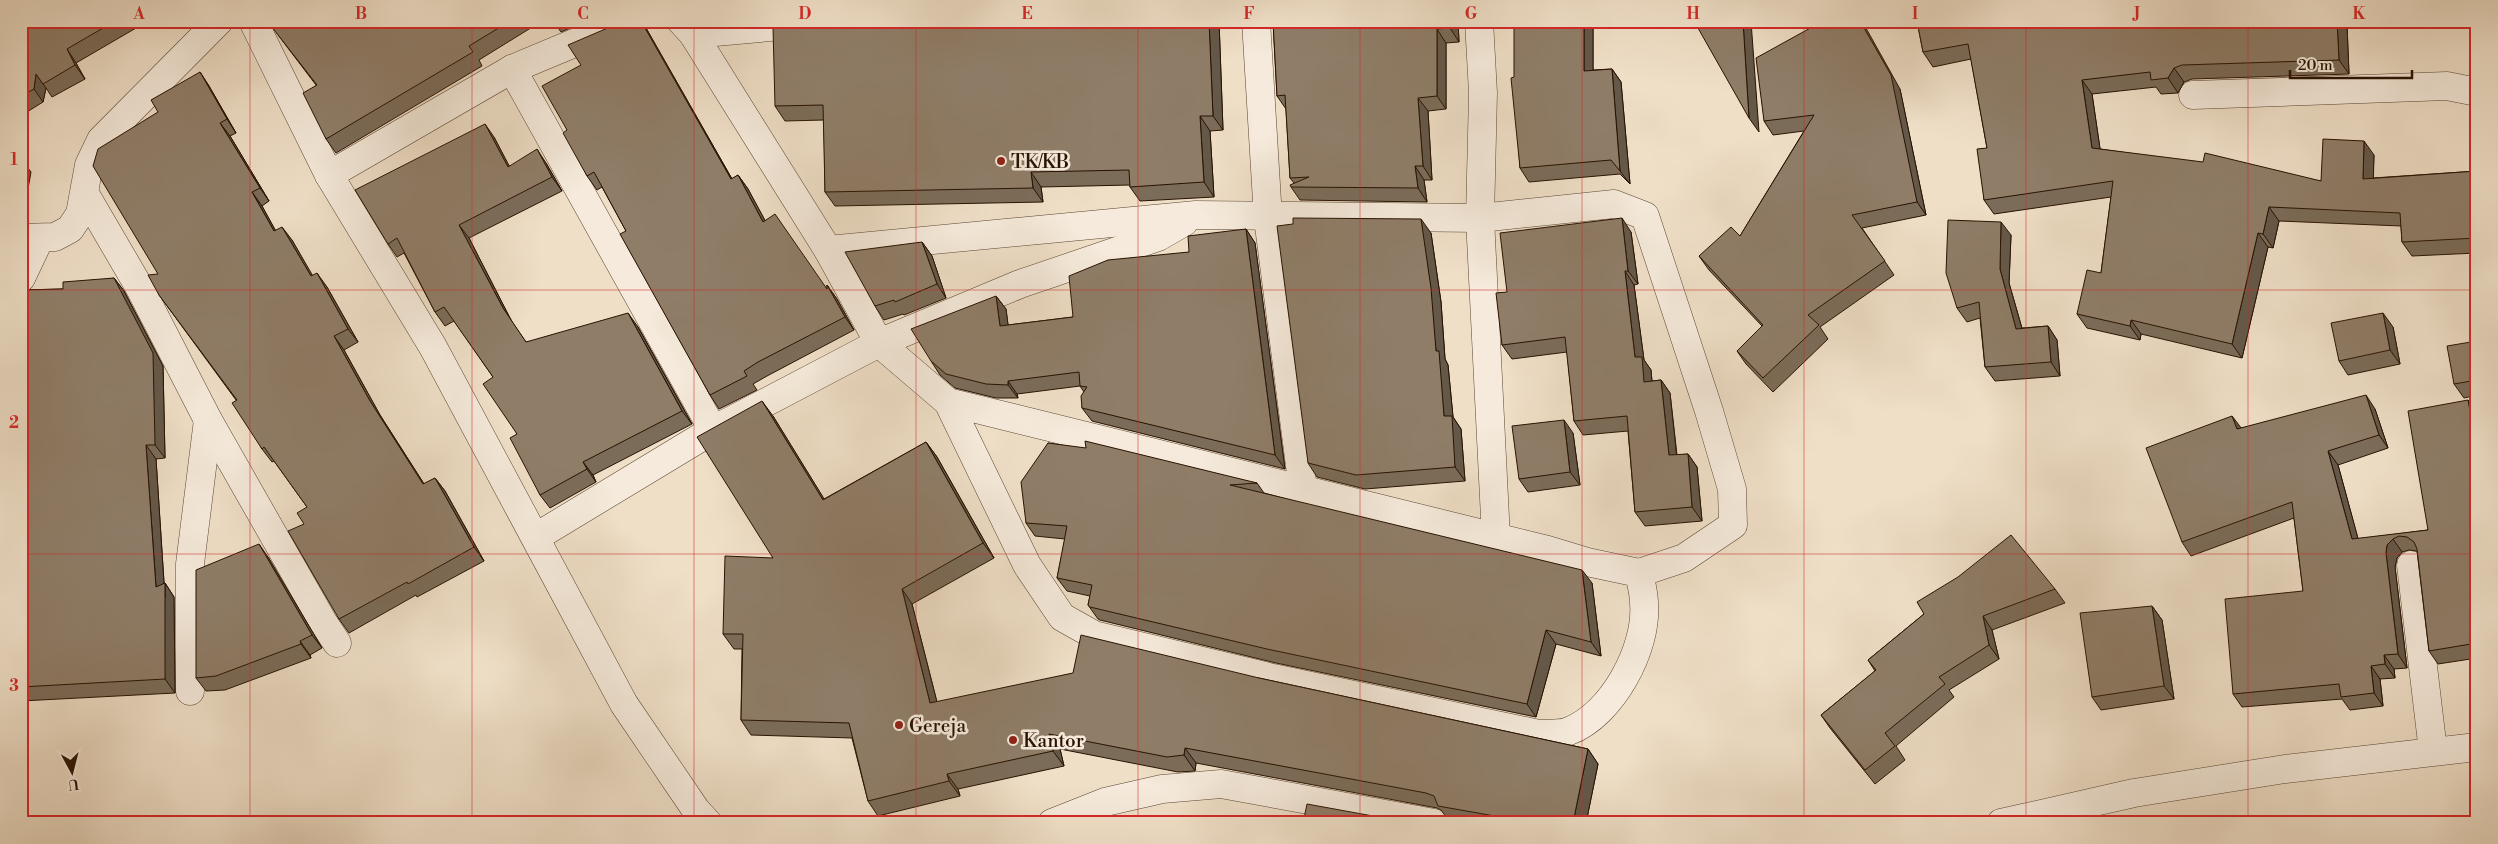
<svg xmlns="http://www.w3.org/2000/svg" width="2498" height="844" viewBox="0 0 2498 844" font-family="'Libre Bodoni',serif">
<rect width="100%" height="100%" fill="#efdfc7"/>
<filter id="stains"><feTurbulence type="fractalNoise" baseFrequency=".004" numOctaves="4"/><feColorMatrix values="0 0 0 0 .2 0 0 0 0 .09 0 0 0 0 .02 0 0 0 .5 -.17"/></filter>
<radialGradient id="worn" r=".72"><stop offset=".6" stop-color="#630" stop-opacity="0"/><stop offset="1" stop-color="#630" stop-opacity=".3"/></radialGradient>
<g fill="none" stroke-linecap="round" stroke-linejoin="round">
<g stroke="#5a4533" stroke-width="29">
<g id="minor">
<polyline points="253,21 329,175 433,347 624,704 696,810 708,823"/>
<path d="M681,21L693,34L828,250L879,343L948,402L1027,565L1062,617L1094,635L1273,678L1539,734C1548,733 1560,735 1569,731C1612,715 1648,648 1644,603C1644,593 1641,583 1639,573L1587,562L1544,549L948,402"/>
<polyline points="1256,21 1268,218 1303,489"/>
<polyline points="1479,21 1483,93 1480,218 1496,538"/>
<polyline points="693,34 837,21"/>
<polyline points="512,69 713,430 879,343 1020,284 1158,237 1184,222"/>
<polyline points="2193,95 2447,86 2477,92"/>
<polyline points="329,175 512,69 627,21"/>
<polyline points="85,194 141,290 208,420 323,622 337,643"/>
<polyline points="21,238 55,237 70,229 80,214 89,165 101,140 219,21"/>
<polyline points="828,250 1196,215 1480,218 1614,204 1645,216 1709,411 1732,489 1733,525 1684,558 1639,573"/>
<polyline points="21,278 40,238"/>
<polyline points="536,537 713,430"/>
<polyline points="2411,565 2433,751"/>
<polyline points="190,691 190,564 208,420"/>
<polyline points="1052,823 1105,802 1162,789 1221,784 1434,823"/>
<polyline points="2001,823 2134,793 2285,769 2477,747"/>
</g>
</g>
<use href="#minor" stroke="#f5eadb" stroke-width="28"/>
</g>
<g fill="#7b6c59" stroke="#281202">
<polygon points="21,21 148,21 76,63 85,79 52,97 46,88 43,102 22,115"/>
<polygon points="269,21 542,21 479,60 482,66 336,153 326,139 316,85 278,35"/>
<polygon points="553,21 586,21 561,32"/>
<polygon points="624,21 642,21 732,179 738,175 748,189 765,221 827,289 827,285 837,299 854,330 767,376 753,384 757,390 719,409 710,395 626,231 602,187 597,190 587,176 567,130"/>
<polygon points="1219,21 1223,130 1210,131 1214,197 1140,201 1130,187 1130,185 1041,187 1043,202 835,206 825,192 824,120 785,121 775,106"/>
<polygon points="1273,21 1458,21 1459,42 1446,43 1446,109 1428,111 1432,180 1424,180 1427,202 1300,200 1291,187 1294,183 1290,178 1286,109 1277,96"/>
<polygon points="1593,21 1593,70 1612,69 1621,82 1630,184 1620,174 1529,182 1520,168 1514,77"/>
<polygon points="1917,21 2347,25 2349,74 2192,79 2184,82 2178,93 2161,94 2156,87 2092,94 2100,149 2321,181 2374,155 2373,178 2477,171 2477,253 2412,256 2402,242 2401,226 2279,221 2273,248 2268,247 2242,358 2141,334 2140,340 2087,328 2077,314 2101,273 2111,197 1994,214 1984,200 1987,148 1971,59 1933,67 1923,52"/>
<polygon points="200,72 209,86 236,133 230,136 269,201 262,206 275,230 292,240 312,276 327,287 358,342 344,350 380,415 424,484 435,478 445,491 484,561 417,597 416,595 349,633 339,619 304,524 307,507 274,461 272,462 262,449 236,400 159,295 158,112"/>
<polygon points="1900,89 1926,215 1862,228 1894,275 1820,327 1828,339 1773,392 1746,364 1737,351 1762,326 1709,270 1699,256 1740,236 1804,131 1773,135 1764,121"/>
<polygon points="494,137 509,166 546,163 562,191 469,238 512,322 526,342 638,327 692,424 593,475 596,482 550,508 540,495 517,434 493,377 454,321 445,326 435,312 404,253 397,257 388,244"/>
<polygon points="1246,229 1255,243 1285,469 1092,421 1082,408 1084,392 1080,386 1017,394 1018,398 996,398 955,388 940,375 931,361 996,296 1006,309 1008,325 1073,317 1189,252"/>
<polygon points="1631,232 1638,284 1634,285 1644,360 1651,370 1652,381 1661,380 1670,393 1677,455 1688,454 1697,467 1702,521 1645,526 1635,512 1628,431 1583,435 1574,421 1567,352 1512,359 1502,345 1507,292"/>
<polygon points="1431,233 1441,302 1445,359 1448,365 1453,417 1461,429 1465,481 1365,489 1317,477 1308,463"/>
<polygon points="2011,235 2009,283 2022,328 2048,326 2057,340 2060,376 1995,381 1985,367 1980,318 1967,322 1957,308"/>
<polygon points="922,242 932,256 946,298 904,315 903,314 884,320 875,306"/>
<polygon points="114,278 124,291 163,366 165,458 156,459 164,583 165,583 174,597 175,693 21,701 21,290 63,289"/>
<polygon points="2393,327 2400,364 2348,375 2339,361"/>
<polygon points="2477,341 2477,395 2464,398 2454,384"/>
<polygon points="2468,400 2477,413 2477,658 2438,664 2429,651 2417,551 2409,550 2402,552 2397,558 2395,567 2407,668 2394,669 2395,678 2380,679 2383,706 2350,710 2342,699 2242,707 2233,694 2303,591 2294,518 2191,556 2182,542 2241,428 2375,409 2388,448 2338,465 2358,539 2428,530"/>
<polygon points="773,416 824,499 926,442 937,457 994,558 912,604 937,702 1259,678 1588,749 1598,764 1586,823 1460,823 1449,821 1441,810 1437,808 1196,763 1195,771 1178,772 1060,749 1064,766 958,789 960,796 878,816 868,801 852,738 751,735 741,720 742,649 734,649 723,634 773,558"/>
<polygon points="1573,433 1580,485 1528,492 1519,479"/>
<polygon points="1048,443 1257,483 1264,493 1592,583 1601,656 1556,644 1536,717 1276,663 1100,620 1098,619 1088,605 1090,596 1067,591 1057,578 1065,539 1035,536 1026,523"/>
<polygon points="268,557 322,648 310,655 311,658 225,690 206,691 196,678"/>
<polygon points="2055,589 2065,603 1992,630 1999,659 1949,690 1954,697 1896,746 1905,760 1875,784 1830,728 1821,715 1875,671 1868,660 1924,614"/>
<polygon points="2152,606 2162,620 2174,699 2101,710 2092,697"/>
</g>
<g fill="#645849" stroke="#281202">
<polygon points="641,21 642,21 740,193 731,179"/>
<polygon points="1209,21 1219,21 1223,130 1213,116"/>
<polygon points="1449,21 1458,21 1459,42 1450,28"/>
<polygon points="1584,21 1593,21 1593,85 1584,71"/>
<polygon points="1743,21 1751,21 1759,132 1749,118"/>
<polygon points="1860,21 1862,21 1900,89 1926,215 1917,202"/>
<polygon points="2337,21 2344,21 2347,25 2349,74 2339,60"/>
<polygon points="1437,29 1446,43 1446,109 1437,96"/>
<polygon points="67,49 76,63 85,79 75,65"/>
<polygon points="2174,68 2184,82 2178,93 2168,78"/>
<polygon points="1612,69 1621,82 1630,184 1620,171"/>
<polygon points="200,72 209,86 236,133 227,119"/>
<polygon points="36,74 46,88 43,102 34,89"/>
<polygon points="2082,80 2092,94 2102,162 2092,148"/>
<polygon points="1418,98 1428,111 1432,180 1423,166"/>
<polygon points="1200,116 1210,131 1214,197 1204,182"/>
<polygon points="220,123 230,136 269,201 260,188"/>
<polygon points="485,124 494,137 517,181 508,167"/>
<polygon points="2364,141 2374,155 2373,193 2363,179"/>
<polygon points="537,149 546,163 562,191 552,177"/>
<polygon points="21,159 31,172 22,222 21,221"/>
<polygon points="1415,166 1424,180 1427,202 1418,188"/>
<polygon points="1031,172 1041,187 1043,202 1033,188"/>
<polygon points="738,175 748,189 773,235 763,222"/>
<polygon points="252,192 262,206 283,244 274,231"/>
<polygon points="2269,207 2279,221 2273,248 2263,234"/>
<polygon points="1622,218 1631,232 1638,284 1628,271"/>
<polygon points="1421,219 1431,233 1441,302 1445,359 1448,365 1453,417 1461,429 1465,481 1455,467 1444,416 1436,351"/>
<polygon points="2001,222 2011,235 2009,283 2026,343 2016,329 2000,269"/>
<polygon points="459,225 469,238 512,322 503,308"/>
<polygon points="282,227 292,240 321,290 311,276"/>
<polygon points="1246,229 1255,243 1285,469 1275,455"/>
<polygon points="2258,233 2268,247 2242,358 2232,344"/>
<polygon points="922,242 932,256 946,298 937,284"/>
<polygon points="1625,271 1634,285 1644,360 1651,370 1653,396 1644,382 1635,357"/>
<polygon points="317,273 327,287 358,342 348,329"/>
<polygon points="114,278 124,291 163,366 165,458 155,445"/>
<polygon points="827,285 837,299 854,330 845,317"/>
<polygon points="996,296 1006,309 1010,340 1000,326"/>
<polygon points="628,313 638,327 692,424 682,411"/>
<polygon points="2383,313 2393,327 2400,364 2390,350"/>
<polygon points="2131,320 2141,334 2140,340 2130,326"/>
<polygon points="2048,326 2057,340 2060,376 2051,362"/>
<polygon points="334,336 344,350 380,415 433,498 370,401"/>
<polygon points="1661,380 1670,393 1678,469 1669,455"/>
<polygon points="1008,381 1017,394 1018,398 1008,385"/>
<polygon points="2366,395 2375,409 2388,448 2379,435"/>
<polygon points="2468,400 2477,413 2477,451"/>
<polygon points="762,401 773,416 834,515 823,500"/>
<polygon points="2232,416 2242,429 2237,429"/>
<polygon points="1564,420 1573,433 1580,485 1570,472"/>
<polygon points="926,442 937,457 994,558 983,543"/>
<polygon points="146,445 156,459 165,598 165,583 174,597 175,693 165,679 156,587"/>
<polygon points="2328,451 2338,465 2362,553 2352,539"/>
<polygon points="1688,454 1697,467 1702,521 1692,507"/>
<polygon points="583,462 593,475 596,482 587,469"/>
<polygon points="435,478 445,491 484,561 474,547"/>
<polygon points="2393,539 2402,552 2397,558 2395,567 2407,668 2398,654 2386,553 2387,545"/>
<polygon points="259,544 268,557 322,648 312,635"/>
<polygon points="1582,570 1592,583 1601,656 1591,642"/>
<polygon points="902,589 912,604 941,718 930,703"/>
<polygon points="2152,606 2162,620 2174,699 2164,686"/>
<polygon points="1983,616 1992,630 1999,659 1989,645"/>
<polygon points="1546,630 1556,644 1536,717 1527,704"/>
<polygon points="300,641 310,655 311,658 301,644"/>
<polygon points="2384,655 2394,669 2395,678 2385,664"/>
<polygon points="2371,666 2380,679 2383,706 2374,693"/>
<polygon points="1049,734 1060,749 1064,766 1053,751"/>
<polygon points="1185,748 1196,763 1195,771 1184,755"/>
<polygon points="1588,749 1598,764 1586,823 1573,823"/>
<polygon points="947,774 958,789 960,796 949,781"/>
</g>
<g fill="#8f7d68" stroke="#281202">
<polygon points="21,21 115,21 67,49 75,65 43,84 36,74 34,89 21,96"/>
<polygon points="510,21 469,46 473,52 326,139 303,93 317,85 268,22"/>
<polygon points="624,21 641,21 731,179 738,175 763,222 775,214 827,289 827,285 845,317 758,362 744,371 747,376 710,395 620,234 626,231 594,172 587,176 563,133 567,130 542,86 581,65 568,45"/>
<polygon points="846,21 1209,21 1213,116 1200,116 1204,182 1130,187 1129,170 1031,172 1033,188 825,192 823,105 775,106 773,27 846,25"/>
<polygon points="1273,21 1449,21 1450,28 1437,29 1437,96 1418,98 1423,166 1415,166 1418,188 1291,187 1290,185 1309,177 1290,178 1285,95 1277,96"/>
<polygon points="1514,21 1584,21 1584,71 1612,69 1620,171 1611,160 1520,168 1511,78 1514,77"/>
<polygon points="1694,21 1743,21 1749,118"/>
<polygon points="1823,21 1860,21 1891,75 1917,202 1852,215 1885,261 1808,315 1819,325 1763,378 1737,351 1763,325 1699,256 1731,227 1740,236 1814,115 1764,121 1756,58"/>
<polygon points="1917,21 2337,21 2339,60 2182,65 2174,68 2168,78 2151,80 2150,72 2082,80 2092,148 2203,162 2205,153 2321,181 2323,139 2364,141 2363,179 2477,171 2477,238 2402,242 2400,213 2269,207 2263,234 2258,233 2232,344 2131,320 2130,326 2077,314 2087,270 2101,273 2113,181 1984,200 1977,149 1987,148 1968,44 1923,52"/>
<polygon points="200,72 227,119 220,123 260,188 252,192 274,231 282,227 311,276 317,273 348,329 334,336 370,401 423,484 435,478 474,547 408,584 407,582 339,619 288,531 304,524 297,513 307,507 264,447 262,449 232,403 237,400 159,295 148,275 158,274 93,166 98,149 158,112 151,100"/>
<polygon points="485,124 508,167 537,149 552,177 459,225 503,308 526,342 628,313 682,411 583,462 587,469 540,495 510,438 517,434 483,384 493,377 444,307 435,312 397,238 388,244 355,190"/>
<polygon points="1293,218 1421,219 1431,288 1436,351 1439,351 1444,416 1452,416 1455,467 1356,475 1308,463 1277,226 1293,224"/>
<polygon points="1622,218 1628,271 1625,271 1635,357 1642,357 1644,382 1661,380 1669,455 1688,454 1692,507 1635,512 1627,416 1574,421 1565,337 1502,345 1496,293 1507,292 1500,233"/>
<polygon points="1948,220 2001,222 2000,269 2016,329 2048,326 2051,362 1985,367 1979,302 1957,308 1946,273"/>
<polygon points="1246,229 1275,455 1082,408 1081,396 1087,387 1080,386 1079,372 1008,381 1008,385 986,384 946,374 931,361 911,329 996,296 1000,326 1073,317 1069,276 1108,260 1189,252 1188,236"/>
<polygon points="922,242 937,284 895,302 894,300 875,306 845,252"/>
<polygon points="114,278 153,353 155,445 146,445 156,587 165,583 165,679 21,687 21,290 63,289 63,282"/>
<polygon points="2383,313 2390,350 2339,361 2331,323"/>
<polygon points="2477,341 2477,380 2454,384 2447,346"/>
<polygon points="2366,395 2379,435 2328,451 2352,539 2428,530 2408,411 2468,400 2477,451 2477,643 2429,651 2417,549 2414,542 2407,537 2399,536 2393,539 2387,545 2386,553 2398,654 2384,655 2385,664 2371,666 2374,693 2341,697 2339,684 2233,694 2225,599 2303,591 2292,502 2182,542 2146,448 2232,416 2237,429"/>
<polygon points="762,401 823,500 926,442 983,543 902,589 930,703 1073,673 1081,635 1259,678 1588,749 1573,823 1534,823 1438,806 1434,796 1426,793 1185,748 1184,755 1167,757 1049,734 1053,751 947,774 949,781 868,801 849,723 741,720 743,634 723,634 725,556 773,558 697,437"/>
<polygon points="1564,420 1570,472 1519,479 1512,426"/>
<polygon points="1085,441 1257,483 1230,485 1582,570 1591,642 1546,630 1527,704 1267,649 1090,607 1088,605 1092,585 1057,578 1067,526 1026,523 1021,482 1048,443 1086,448"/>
<polygon points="2011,535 2055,589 1983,616 1989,645 1939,677 1945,684 1885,733 1895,746 1865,770 1821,715 1876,670 1868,660 1924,614 1917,602 1958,577"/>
<polygon points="259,544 312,635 300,641 301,644 216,676 196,678 196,570"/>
<polygon points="2152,606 2164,686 2092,697 2080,613"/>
<polygon points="1307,804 1395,820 1395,823 1303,823"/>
</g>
<path fill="none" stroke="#d62828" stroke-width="1" stroke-opacity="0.55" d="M250,21V823M472,21V823M694,21V823M916,21V823M1138,21V823M1360,21V823M1582,21V823M1804,21V823M2026,21V823M2248,21V823M21,290H2477M21,554H2477"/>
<g fill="#8f2418" stroke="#f5eadb" stroke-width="2">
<circle cx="1001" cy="161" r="5"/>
<circle cx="899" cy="725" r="5"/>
<circle cx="1013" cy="740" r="5"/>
</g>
<g text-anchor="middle" stroke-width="5" stroke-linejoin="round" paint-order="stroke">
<g font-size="19" fill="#281202" stroke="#f5eadb" text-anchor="start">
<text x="1011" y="168">TK/KB</text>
<text x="909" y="732">Gereja</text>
<text x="1023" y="747">Kantor</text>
</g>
</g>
<rect width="2498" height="844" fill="none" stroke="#efdfc7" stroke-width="55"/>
<g transform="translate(72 772) rotate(173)" stroke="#f5eadb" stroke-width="4" paint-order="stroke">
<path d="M0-4L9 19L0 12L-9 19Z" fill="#281202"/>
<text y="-8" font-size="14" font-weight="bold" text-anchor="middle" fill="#281202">U</text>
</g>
<path d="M2290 70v8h122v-8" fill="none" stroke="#281202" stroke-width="2.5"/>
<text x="2298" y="70" font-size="15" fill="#281202" stroke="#f5eadb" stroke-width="4" paint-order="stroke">20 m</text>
<rect x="28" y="28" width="2442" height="788" fill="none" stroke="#d62828" stroke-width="2"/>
<g font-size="16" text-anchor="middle" font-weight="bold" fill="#d62828">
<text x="139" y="19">A</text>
<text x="361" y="19">B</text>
<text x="583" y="19">C</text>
<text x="805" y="19">D</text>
<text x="1027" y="19">E</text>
<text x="1249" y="19">F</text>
<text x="1471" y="19">G</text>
<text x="1693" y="19">H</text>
<text x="1915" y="19">I</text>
<text x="2137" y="19">J</text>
<text x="2359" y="19">K</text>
<text x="14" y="165">1</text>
<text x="14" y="428">2</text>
<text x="14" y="691">3</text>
</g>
<rect width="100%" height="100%" filter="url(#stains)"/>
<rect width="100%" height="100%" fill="url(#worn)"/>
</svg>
